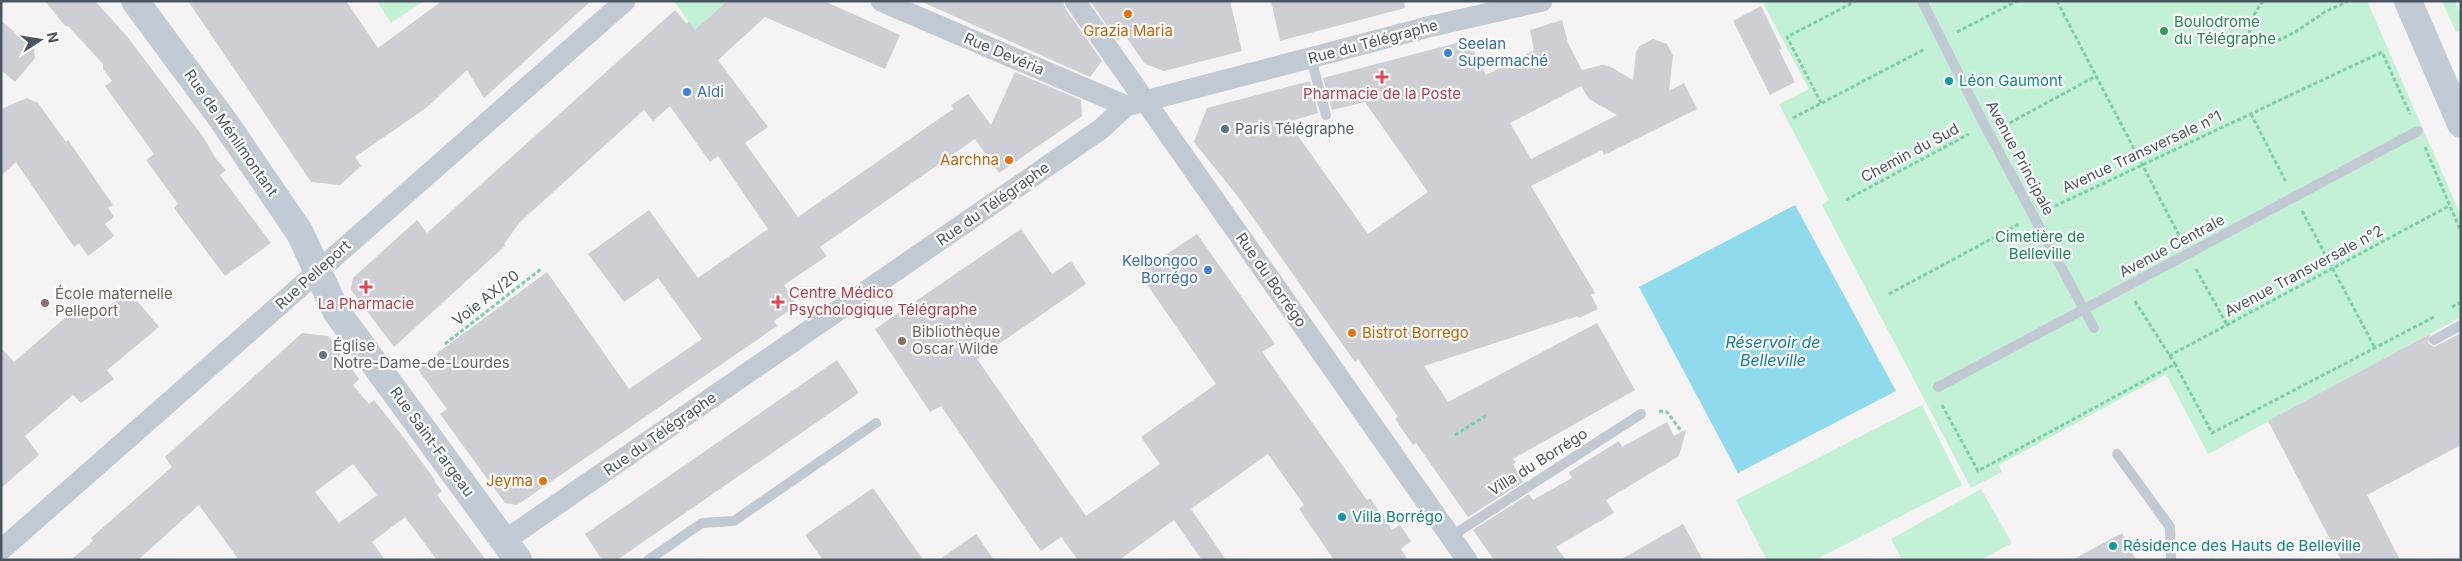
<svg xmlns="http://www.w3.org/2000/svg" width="2462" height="561" viewBox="0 0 2462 561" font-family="Inter,sans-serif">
<rect width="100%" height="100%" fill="#f5f3f3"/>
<g fill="#c3f1d5">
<polygon points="377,1 424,1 391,23"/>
<polygon points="674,1 727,1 695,30"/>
<polygon points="1762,1 2367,1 2461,216 2461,317 2208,454 2166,374 1999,465 2002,472 1971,488 1822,205 1829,200 1779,104 1809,89"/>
<polygon points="2442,1 2455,1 2461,15 2461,30 2456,32"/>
<polygon points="1922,405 1962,485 1815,560 1767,560 1736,500"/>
<polygon points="1981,489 2012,543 1981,560 1902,560 1891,539"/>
</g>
<polygon fill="#90daee" points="1795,205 1896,391 1738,473 1639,287"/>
<g fill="#cdcfd5" fill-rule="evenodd">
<polygon points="45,1 95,1 125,34 204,138 216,159 226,170 220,175 271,243 225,276 174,208 178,204 146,160 154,154 105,86 112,81 103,69 103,64 68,26 65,26"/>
<polygon points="188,1 346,1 378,48 442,1 591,1 484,98 467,70 426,108 355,157 361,166 340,185 311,182"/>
<polygon points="727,1 824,1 900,35 885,69 765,17 718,60 768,127 745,143 798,217 953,109 951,105 968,94 991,125 1015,72 1081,100 1082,116 999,173 975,139 820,247 827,256 784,285 797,305 774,321 777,326 517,505 505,503 440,414 447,409 417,368 547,272 629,389 702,339 658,278 624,302 588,254 649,210 698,278 768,229 718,156 710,162 670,106 653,121 644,110 520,222 504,244 506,245 394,347 351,290 353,278 417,220 427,233 675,10 687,24 689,21 695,30"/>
<polygon points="920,1 1063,1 1065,8 1102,61 1090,77"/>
<polygon points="1090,1 1230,1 1242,51 1164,71 1145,64 1124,34 1118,41"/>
<polygon points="1271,1 1404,1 1405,8 1280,41"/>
<polygon points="1761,6 1782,49 1779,50 1795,82 1770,95 1733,21"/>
<path d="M1562,20L1568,43L1582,70L1602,65L1609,66L1633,80L1636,52L1640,46L1653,39L1667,44L1673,56L1669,91L1684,83L1697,109L1604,155L1602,150L1531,186L1595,293L1591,295L1598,309L1579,318L1578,316L1424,366L1448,402L1597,323L1635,390L1513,459L1516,463L1513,464L1523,482L1468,517L1416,443L1413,445L1395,419L1398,417L1358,359L1355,362L1239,198L1194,142L1207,108L1310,81L1318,113L1288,122L1368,234L1428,192L1365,102L1332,110L1323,78L1468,40L1486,75L1534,50L1530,30ZM1581,86L1589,99L1617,115L1531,159L1510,123Z"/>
<polygon points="1,21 34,48 35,58 15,82 1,70"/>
<polygon points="27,98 38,103 66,142 68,140 113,205 108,208 114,217 105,224 114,236 88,256 79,243 74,247 16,162 1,176 1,109"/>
<polygon points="1021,229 1052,274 1071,261 1086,284 977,359 1086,516 1160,464 1141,437 1216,384 1139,273 1197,234 1275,344 1262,352 1367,500 1370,498 1392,530 1400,525 1411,541 1401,549 1408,560 1334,560 1299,509 1304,505 1268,454 1191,509 1226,560 1202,560 1174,520 1119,560 1078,560 1061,537 1041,551 941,406 930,412 875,329"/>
<polygon points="129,291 159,327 107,370 114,379 81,403 73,395 25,436 39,455 1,488 1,348 14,362 81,304 92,319"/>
<path d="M302,333L328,336L359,379L353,385L369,404L374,400L404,438L435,480L434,481L442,491L437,495L486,560H437L405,517L372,542L385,560H239L199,505L138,560H71L93,541L91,538L172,467L165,457ZM353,464L377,495L339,523L315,492Z"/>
<polygon points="2461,333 2461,445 2367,495 2400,560 2341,560 2268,421 2430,334 2428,343 2434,347"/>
<polygon points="837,360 859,393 617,560 602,560 585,534"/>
<polygon points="1667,422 1674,436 1686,430 1679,456 1606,500 1614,513 1556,547 1566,560 1494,560 1473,530 1529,494 1533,500 1572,478 1569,472 1619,441 1622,447"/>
<polygon points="873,488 923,560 823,560 805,535"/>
<polygon points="1683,524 1703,560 1620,560"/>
<polygon points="2122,533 2136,560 2072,560"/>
<polygon points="976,534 994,560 939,560"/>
</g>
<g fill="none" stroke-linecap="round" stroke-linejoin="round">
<g stroke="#7ad0a6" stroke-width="3" stroke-dasharray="4 2.5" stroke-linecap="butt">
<polyline points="2057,1 2181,239"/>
<path d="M2263,1C2253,15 2241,34 2258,46C2286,41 2302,27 2325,12C2332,8 2340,6 2347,1"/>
<polyline points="1957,32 2017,1"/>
<polyline points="1821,103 1787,37 1856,1"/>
<polyline points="2251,114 2286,182"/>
<polyline points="1793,118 1925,49"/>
<polyline points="2004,126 2096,76"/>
<polyline points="2425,147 2461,232"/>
<polyline points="1846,200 1969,134"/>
<polyline points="2049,209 2382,52 2410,114"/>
<polyline points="2302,211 2375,348"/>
<polyline points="2196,269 2227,325"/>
<polyline points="1889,294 2019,224"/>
<polyline points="2135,301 2175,364"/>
<polyline points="2452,307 2461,302"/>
<polyline points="445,344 541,269"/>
<polyline points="2169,356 2449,206"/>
<polyline points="1942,405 1978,471 2175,364 2212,433 2434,317"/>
<polyline points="1659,411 1667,412 1682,432"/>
<polyline points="1455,435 1487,415"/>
</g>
<g stroke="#c1cad2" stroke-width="10">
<polyline points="1922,1 1985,126 2094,328"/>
<polyline points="1311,58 1326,115"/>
<polyline points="2434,340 2461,325"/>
<polyline points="1938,387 2418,131"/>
<polyline points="2117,454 2170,527 2171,560"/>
<polyline points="1450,537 1641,414"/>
<polyline points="648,560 702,523 734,521 876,423"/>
</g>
<g stroke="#c1cad2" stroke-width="21">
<polyline points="881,1 1126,106"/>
<polyline points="1075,1 1467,560"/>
<polyline points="504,541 1101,129 1126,106 1428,27 1542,1"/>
<polyline points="1,550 625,1"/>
</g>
<g stroke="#c1cbd6" stroke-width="28">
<polyline points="135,1 223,120 300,233 336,311 518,560"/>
<polyline points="2408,1 2461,124"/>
</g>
</g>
<g fill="#e8710a" stroke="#fff" stroke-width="2">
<circle cx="1128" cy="14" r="5"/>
<circle cx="1009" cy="160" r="5"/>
<circle cx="1352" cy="333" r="5"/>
<circle cx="543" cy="481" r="5"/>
</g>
<circle fill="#2e9e5b" stroke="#fff" stroke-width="2" cx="2164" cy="31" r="5"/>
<g fill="#3f7fe0" stroke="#fff" stroke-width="2">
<circle cx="1448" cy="53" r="5"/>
<circle cx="687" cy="92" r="5"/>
<circle cx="1208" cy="270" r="5"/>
</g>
<g fill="#e0444e" stroke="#fff" stroke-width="2">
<path d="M1379.5 69.5h5v5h5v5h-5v5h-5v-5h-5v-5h5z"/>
<path d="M363.5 279.5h5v5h5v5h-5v5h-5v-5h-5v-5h5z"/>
<path d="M775.5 294.5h5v5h5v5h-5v5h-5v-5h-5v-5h5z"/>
</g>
<g fill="#0f9aa8" stroke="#fff" stroke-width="2">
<circle cx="1949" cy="81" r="5"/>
<circle cx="1342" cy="517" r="5"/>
<circle cx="2113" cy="546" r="5"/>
</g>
<circle fill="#5c6f8a" stroke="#fff" stroke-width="2" cx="1225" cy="129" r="5"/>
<g fill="#8d6e63" stroke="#fff" stroke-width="2">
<circle cx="45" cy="303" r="5"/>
<circle cx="902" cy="341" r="5"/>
</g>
<circle fill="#6b7280" stroke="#fff" stroke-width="2" cx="323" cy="355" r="5"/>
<g text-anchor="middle" stroke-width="4.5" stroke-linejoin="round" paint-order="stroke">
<g font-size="15" fill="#27864d" stroke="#fff" text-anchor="start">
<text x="2174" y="27">Boulodrome<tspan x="2174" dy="17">du Télégraphe</tspan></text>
</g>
<g font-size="15" fill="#c56008" stroke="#fff" text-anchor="end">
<text x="1128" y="36" text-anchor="middle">Grazia Maria</text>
<text x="999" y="165">Aarchna</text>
<text x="1362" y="338" text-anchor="start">Bistrot Borrego</text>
<text x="533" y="486">Jeyma</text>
</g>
<g font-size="15" fill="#4a5661" stroke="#fff">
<text transform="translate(1373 42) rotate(-15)" y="5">Rue du Télégraphe</text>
<text transform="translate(1004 54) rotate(23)" y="5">Rue Devéria</text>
<text transform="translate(231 133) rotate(55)" y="5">Rue de Ménilmontant</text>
<text transform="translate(2142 152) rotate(-25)" y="5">Avenue Transversale n°1</text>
<text transform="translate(1910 153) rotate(-28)" y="5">Chemin du Sud</text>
<text transform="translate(2020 158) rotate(62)" y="5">Avenue Principale</text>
<text transform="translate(993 204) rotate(-35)" y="5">Rue du Télégraphe</text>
<text transform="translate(2172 246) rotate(-28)" y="5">Avenue Centrale</text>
<text transform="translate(2304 271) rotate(-28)" y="5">Avenue Transversale n°2</text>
<text transform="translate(313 275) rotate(-42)" y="5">Rue Pelleport</text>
<text transform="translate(1271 280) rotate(55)" y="5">Rue du Borrégo</text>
<text transform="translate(486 298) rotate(-38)" y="5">Voie AX/20</text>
<text transform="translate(660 434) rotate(-35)" y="5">Rue du Télégraphe</text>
<text transform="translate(432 442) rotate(54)" y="5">Rue Saint-Fargeau</text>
<text transform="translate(1538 462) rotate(-32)" y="5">Villa du Borrégo</text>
</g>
<g font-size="15" fill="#366cbe" stroke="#fff" text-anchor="start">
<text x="1458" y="49">Seelan<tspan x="1458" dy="17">Supermaché</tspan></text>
<text x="697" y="97">Aldi</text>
<text x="1198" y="266" text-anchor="end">Kelbongoo<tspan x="1198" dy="17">Borrégo</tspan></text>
</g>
<g font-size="15" fill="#0d838f" stroke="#fff" text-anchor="start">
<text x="1959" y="86">Léon Gaumont</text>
<text x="1352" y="522">Villa Borrégo</text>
<text x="2123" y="551">Résidence des Hauts de Belleville</text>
</g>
<g font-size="15" fill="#be3a42" stroke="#fff">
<text x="1382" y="99">Pharmacie de la Poste</text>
<text x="789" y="298" text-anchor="start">Centre Médico<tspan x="789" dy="17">Psychologique Télégraphe</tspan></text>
<text x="366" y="309">La Pharmacie</text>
</g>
<g font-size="15" fill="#4e5e75" stroke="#fff" text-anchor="start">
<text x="1235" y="134">Paris Télégraphe</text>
</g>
<g font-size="15" fill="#17864f" stroke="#fff">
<text x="2040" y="242">Cimetière de<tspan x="2040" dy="17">Belleville</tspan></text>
</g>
<g font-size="15" fill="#785e54" stroke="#fff" text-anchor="start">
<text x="55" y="299">École maternelle<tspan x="55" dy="17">Pelleport</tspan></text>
<text x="912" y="337">Bibliothèque<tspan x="912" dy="17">Oscar Wilde</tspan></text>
</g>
<g font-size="15" fill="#5b616d" stroke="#fff" text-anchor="start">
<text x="333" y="351">Église<tspan x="333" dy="17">Notre-Dame-de-Lourdes</tspan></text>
</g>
<g font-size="16" font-style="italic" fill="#0c7c9b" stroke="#fff">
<text x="1773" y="348">Réservoir de<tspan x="1773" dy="18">Belleville</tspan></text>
</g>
</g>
<rect width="2462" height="561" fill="none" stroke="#4a5661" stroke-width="5"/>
<g transform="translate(40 40) rotate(78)" stroke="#ffffff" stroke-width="4" paint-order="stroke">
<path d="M0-4L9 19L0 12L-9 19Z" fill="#4a5661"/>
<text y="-8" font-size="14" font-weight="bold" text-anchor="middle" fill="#4a5661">N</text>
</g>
</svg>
